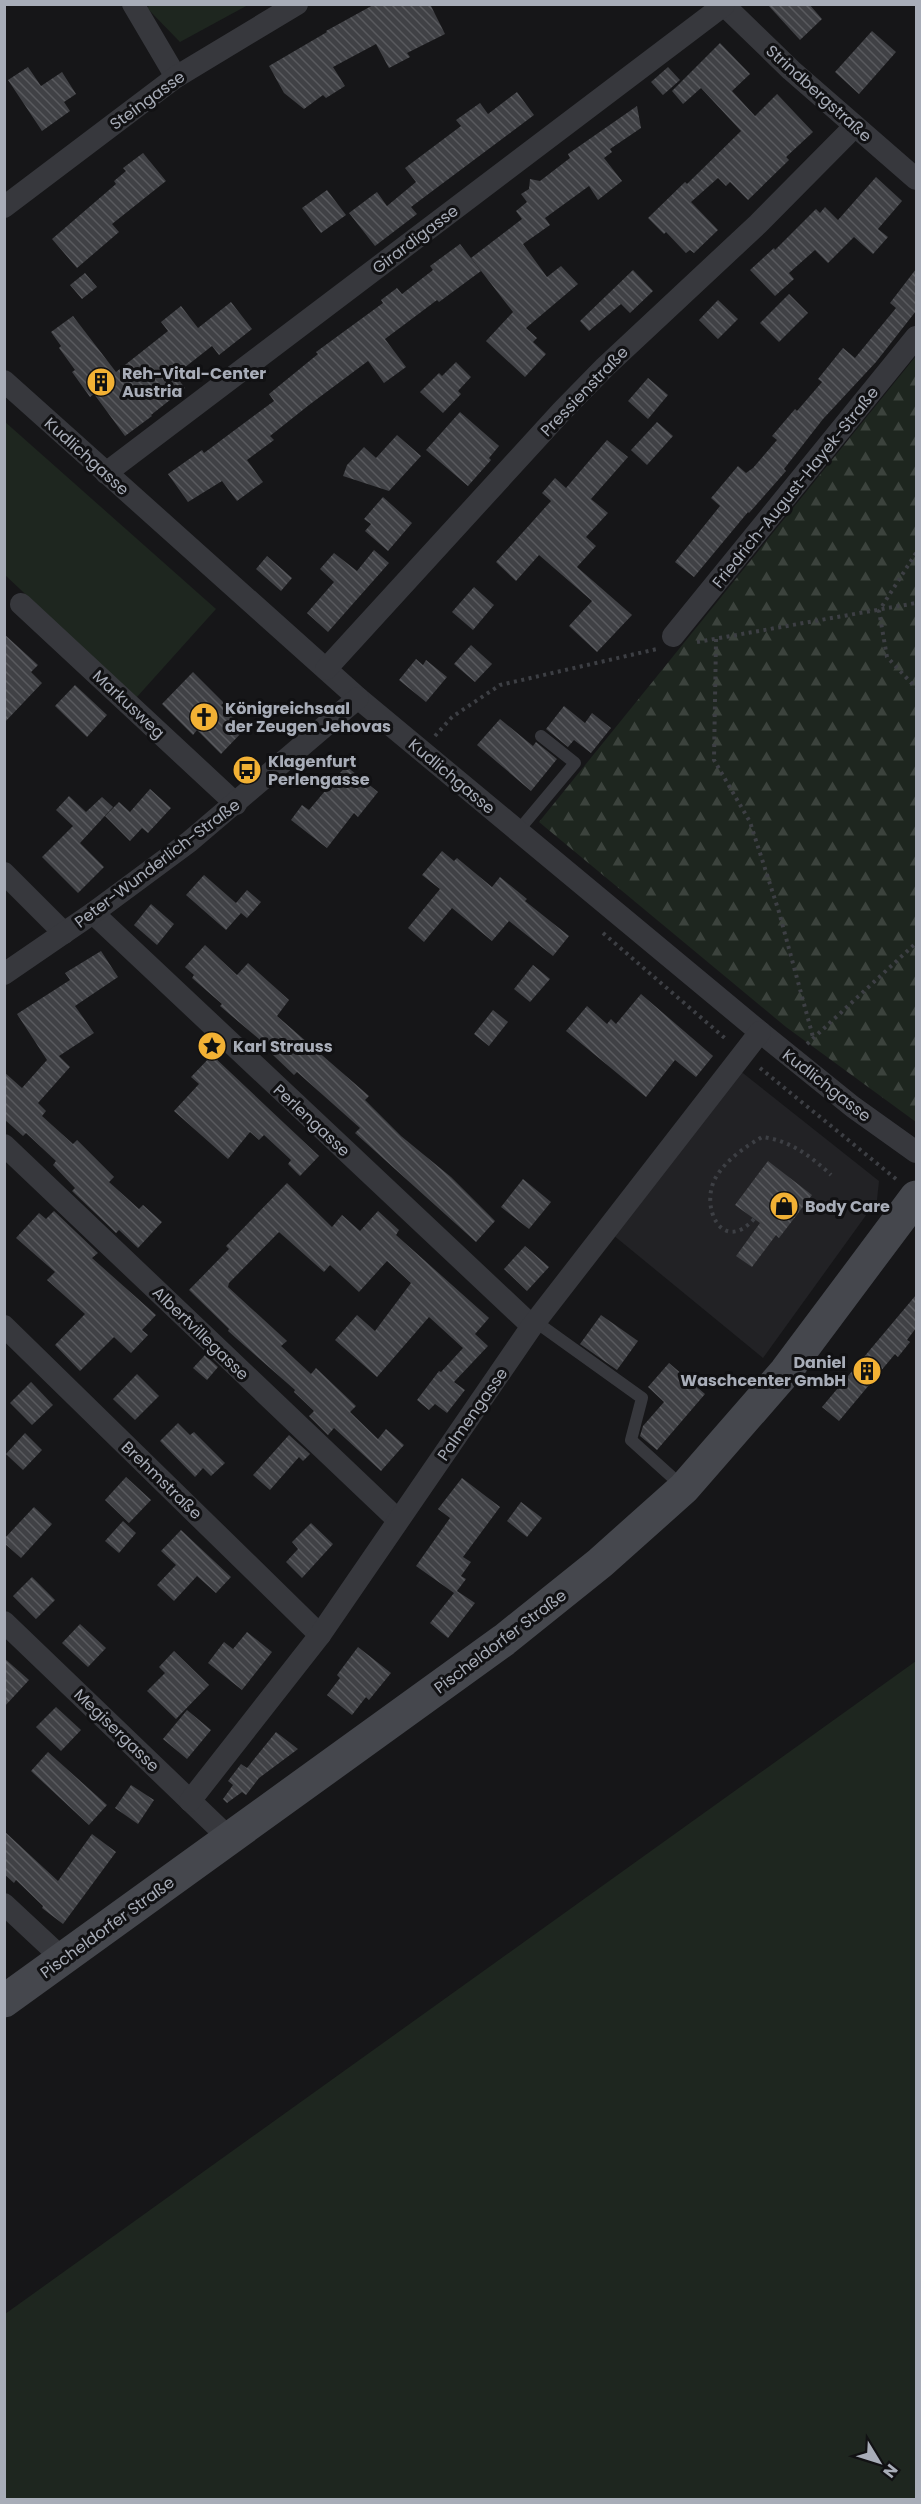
<svg xmlns="http://www.w3.org/2000/svg" width="921" height="2504" viewBox="0 0 921 2504" font-family="Poppins,sans-serif">
<defs>
<pattern id="forest-firs" width="22" height="20" patternUnits="userSpaceOnUse" patternTransform="scale(1.5)"><rect width="22" height="20" fill="#1e261f"/><path d="M5 1l3.5 6h-7zM16 11l3.5 6h-7z" fill="#3c433d"/></pattern>
<pattern id="building-back-hatch" width="6" height="6" patternUnits="userSpaceOnUse" patternTransform="scale(1.5)"><rect width="6" height="6" fill="#404145"/><path d="M-1 5l2 2M0 0l6 6M5-1l2 2" fill="none" stroke="#595a5e"/></pattern>
</defs>
<rect width="100%" height="100%" fill="#161618"/>
<polygon fill="#222225" points="734,1066 879,1181 877,1200 763,1358 607,1230"/>
<g fill="#1e261f">
<polygon points="151,4 248,5 180,42 147,8"/>
<polygon points="4,421 216,609 136,698 5,575"/>
<polygon points="916,1661 916,2499 5,2499 5,2314"/>
</g>
<polygon fill="url(#forest-firs)" points="916,356 916,1122 786,1027 539,822"/>
<g fill="url(#building-back-hatch)">
<polygon points="375,4 430,4 445,34 407,53 410,57 389,68 376,44 333,67 345,86 326,98 323,95 304,109 284,93 269,66 327,32 326,31"/>
<polygon points="767,4 809,4 822,19 800,40"/>
<polygon points="872,31 896,52 859,94 835,72"/>
<polygon points="720,43 750,74 732,91 755,116 777,94 813,132 786,157 789,160 748,200 730,182 726,186 718,178 691,202 718,230 694,253 690,250 686,253 666,232 664,234 648,218 685,182 687,184 741,131 701,88 683,104 672,91"/>
<polygon points="28,67 41,86 62,72 76,94 64,102 70,111 42,131 8,80"/>
<polygon points="668,67 680,80 663,95 651,82"/>
<polygon points="517,92 534,115 411,207 417,214 375,246 349,213 377,192 387,206 416,182 405,168 461,126 456,120 480,103 488,114"/>
<polygon points="637,106 641,128 610,149 612,152 604,158 622,181 598,200 589,186 545,218 550,225 523,244 547,277 561,266 578,284 526,328 537,338 533,342 546,354 525,377 486,341 513,312 471,258 522,219 516,211 527,202 521,194 529,189 530,179 540,181 570,158 568,154"/>
<polygon points="143,153 166,181 112,224 119,232 77,268 52,239 116,184 114,181 126,171 123,168"/>
<polygon points="876,177 902,201 878,229 888,237 873,254 854,237 828,263 815,250 789,273 794,279 775,296 750,270 774,248 775,250 816,209 820,213 825,207 838,220"/>
<polygon points="327,190 346,215 321,233 302,208"/>
<polygon points="460,244 481,271 439,302 437,300 385,339 406,367 384,383 368,361 309,405 270,436 274,440 247,460 263,482 237,501 222,481 188,502 168,474 202,450 204,453 274,401 269,394 318,354 316,352 383,303 381,300 397,288 402,294 433,270 430,266"/>
<polygon points="916,269 916,311 876,362 823,419 784,469 786,471 749,513 748,512 694,577 675,562 720,506 711,498 738,466 746,473 753,468 777,440 772,436 795,409 797,411 822,382 818,379 843,348 855,358 896,308 890,303"/>
<polygon points="633,270 653,291 630,313 621,304 589,331 580,321"/>
<polygon points="85,273 97,287 82,299 70,285"/>
<polygon points="789,294 808,313 779,342 760,323"/>
<polygon points="718,300 738,319 718,339 699,320"/>
<polygon points="231,302 252,329 219,355 212,346 175,375 185,388 151,415 152,416 125,436 94,394 90,397 72,372 75,370 59,348 61,346 51,332 73,316 116,372 168,331 161,322 181,306 198,328"/>
<polygon points="456,362 471,377 458,391 461,394 443,413 420,392 439,373 442,376"/>
<polygon points="648,378 668,395 648,419 628,401"/>
<polygon points="460,412 499,446 489,458 491,460 468,486 426,450"/>
<polygon points="657,422 673,436 647,465 631,450"/>
<polygon points="397,435 421,456 389,491 343,476 347,465 364,447 376,458"/>
<polygon points="607,440 628,457 591,499 608,513 586,537 596,546 577,567 632,615 597,652 569,626 592,601 539,555 516,581 496,562 551,501 542,493 555,478 566,488"/>
<polygon points="383,497 412,523 388,551 365,531 371,524 364,519"/>
<polygon points="374,550 389,563 328,632 307,613 334,582 320,569 334,553 357,571"/>
<polygon points="267,556 292,578 281,591 256,569"/>
<polygon points="474,587 494,605 473,630 452,612"/>
<polygon points="4,634 38,665 31,672 42,683 4,723"/>
<polygon points="471,645 492,664 475,682 454,664"/>
<polygon points="416,659 423,665 426,660 447,677 426,702 399,680"/>
<polygon points="193,672 224,703 221,705 245,729 221,754 197,730 193,735 162,704"/>
<polygon points="75,685 107,715 87,737 55,706"/>
<polygon points="564,706 585,723 592,713 611,728 591,753 574,740 568,747 546,729"/>
<polygon points="500,719 533,746 536,742 557,759 531,791 477,745"/>
<polygon points="346,766 378,792 358,817 354,813 327,848 291,820 302,805 309,810"/>
<polygon points="150,789 171,808 148,833 142,828 130,841 105,816 119,802 130,812"/>
<polygon points="69,796 86,812 102,797 113,807 80,843 104,867 78,893 42,857 73,826 56,810"/>
<polygon points="442,851 454,861 457,858 492,887 500,877 527,899 525,901 569,936 553,956 509,921 492,941 452,908 424,942 408,928 440,889 422,875"/>
<polygon points="204,875 236,903 247,890 261,902 247,918 241,913 226,930 186,895"/>
<polygon points="151,904 174,924 157,945 134,925"/>
<polygon points="205,945 237,975 248,963 289,1000 277,1016 369,1096 365,1100 401,1136 451,1177 495,1221 476,1242 355,1133 360,1128 297,1072 294,1075 271,1053 273,1051 220,1006 222,1004 192,978 194,975 185,967"/>
<polygon points="101,951 118,977 75,1006 94,1033 59,1056 70,1067 38,1103 46,1111 42,1116 73,1144 77,1140 114,1177 109,1182 139,1209 143,1205 162,1222 138,1248 119,1230 116,1233 72,1191 75,1188 53,1165 56,1161 26,1133 23,1136 4,1119 4,1072 22,1088 47,1060 17,1014 70,980 65,973"/>
<polygon points="533,965 550,979 530,1002 514,989"/>
<polygon points="641,994 713,1056 696,1077 675,1060 646,1097 566,1031 587,1006 607,1024 611,1019 616,1024"/>
<polygon points="493,1010 508,1022 489,1046 474,1034"/>
<polygon points="212,1055 319,1156 300,1176 288,1164 291,1160 264,1135 259,1140 250,1132 228,1159 174,1111 199,1084 191,1077"/>
<polygon points="768,1161 812,1195 779,1238 776,1235 752,1267 736,1256 760,1223 735,1205"/>
<polygon points="523,1179 551,1202 529,1229 501,1207"/>
<polygon points="287,1183 332,1227 342,1215 360,1231 378,1211 399,1230 396,1235 489,1318 475,1334 488,1346 454,1382 465,1390 447,1413 435,1404 429,1410 417,1400 439,1371 441,1372 463,1348 429,1317 377,1377 335,1340 357,1315 375,1331 411,1283 387,1261 359,1292 330,1265 324,1272 279,1232 229,1283 228,1287 287,1341 281,1346 311,1374 316,1368 356,1406 350,1412 378,1439 386,1429 404,1445 381,1471 334,1428 328,1435 309,1416 314,1411 294,1392 295,1390 228,1331 229,1329 189,1290 229,1249 226,1246"/>
<polygon points="54,1211 98,1253 92,1258 156,1315 142,1330 148,1335 131,1353 114,1337 80,1371 55,1345 85,1314 47,1280 55,1272 16,1238 39,1213 46,1219"/>
<polygon points="525,1246 549,1267 527,1291 504,1269"/>
<polygon points="916,1295 916,1328 907,1340 910,1342 898,1357 895,1354 839,1421 822,1407"/>
<polygon points="601,1315 638,1341 617,1370 580,1344"/>
<polygon points="205,1355 218,1367 207,1380 193,1368"/>
<polygon points="669,1363 705,1394 657,1450 640,1436 643,1426 664,1402 648,1387"/>
<polygon points="137,1374 159,1396 135,1420 113,1399"/>
<polygon points="31,1382 53,1405 32,1425 10,1403"/>
<polygon points="178,1423 190,1435 194,1432 225,1463 211,1476 203,1468 195,1477 160,1441"/>
<polygon points="25,1433 42,1450 23,1470 6,1454"/>
<polygon points="289,1435 310,1454 303,1461 299,1457 270,1490 253,1475"/>
<polygon points="126,1477 151,1500 129,1523 105,1500"/>
<polygon points="462,1478 500,1507 463,1557 471,1562 461,1576 466,1579 457,1591 475,1603 448,1638 430,1623 454,1593 416,1566 450,1518 438,1509"/>
<polygon points="521,1502 542,1518 527,1537 507,1521"/>
<polygon points="34,1507 52,1524 21,1558 4,1543 4,1539"/>
<polygon points="123,1521 136,1533 119,1553 105,1541"/>
<polygon points="311,1523 333,1544 302,1578 286,1562 298,1549 292,1542"/>
<polygon points="181,1530 231,1577 216,1593 197,1576 174,1601 157,1585 176,1565 161,1551"/>
<polygon points="32,1577 55,1600 36,1619 13,1596"/>
<polygon points="80,1624 106,1648 88,1667 62,1643"/>
<polygon points="247,1632 272,1652 242,1690 208,1663 224,1642 233,1649"/>
<polygon points="358,1647 391,1673 369,1700 366,1697 352,1715 327,1695 340,1678 337,1675"/>
<polygon points="174,1651 209,1685 176,1719 147,1691 165,1673 159,1667"/>
<polygon points="4,1658 29,1680 4,1707"/>
<polygon points="56,1707 81,1730 61,1751 36,1727"/>
<polygon points="187,1710 211,1730 187,1759 163,1739"/>
<polygon points="276,1732 298,1749 259,1778 246,1795 242,1792 227,1803 223,1799 233,1785 228,1781 241,1764 247,1768"/>
<polygon points="48,1752 107,1805 89,1825 31,1771"/>
<polygon points="131,1785 154,1800 138,1824 115,1808"/>
<polygon points="4,1831 58,1881 92,1834 116,1852 63,1924 42,1908 43,1906 16,1880 14,1883 4,1874"/>
</g>
<g fill="none" stroke-linecap="round" stroke-linejoin="round">
<g stroke="#3d3f44" stroke-width="4" stroke-dasharray="3 4.5" stroke-linecap="butt">
<polyline points="916,553 879,611 887,657 916,688"/>
<polyline points="716,639 714,760 750,822 779,912 813,1037"/>
<polyline points="697,642 916,603"/>
<polyline points="435,736 452,717 500,685 657,649"/>
<polyline points="603,933 727,1040"/>
<polyline points="807,1044 916,943"/>
<polyline points="760,1068 896,1179"/>
<path d="M754,1219C722,1255 699,1206 716,1177C726,1160 745,1147 762,1137C789,1140 811,1156 831,1175"/>
</g>
<g stroke="#37383d" stroke-width="12">
<polyline points="518,831 575,763 541,736"/>
<polyline points="536,1322 642,1398 631,1440 683,1487"/>
</g>
<g stroke="#37383d" stroke-width="22">
<polyline points="133,4 176,77"/>
<polyline points="723,4 791,70 916,179"/>
<polyline points="4,207 176,77 297,4"/>
<polyline points="4,381 358,698 760,1032 853,1107 916,1152"/>
<polyline points="106,473 724,5"/>
<polyline points="21,604 236,804"/>
<polyline points="673,636 916,337"/>
<polyline points="326,669 562,411 605,367 758,224 855,126"/>
<polyline points="4,873 64,933"/>
<polyline points="93,913 532,1326"/>
<polyline points="4,974 93,913 189,842 358,698"/>
<polyline points="4,1145 398,1520"/>
<polyline points="4,1326 320,1635"/>
<polyline points="4,1622 230,1839"/>
<polyline points="190,1801 320,1635 532,1326 760,1032"/>
<polyline points="4,1904 63,1959"/>
</g>
<polyline stroke="#45474d" stroke-width="33" points="4,2001 504,1640 600,1563 684,1488 786,1371 916,1197"/>
</g>
<defs>
<g id="building-disc" transform="scale(1.5)"><circle r="9.5" fill="#f2b134" stroke="#111113"/><path d="M-4-6H4V6H1V3H-1V6H-4ZM-2.5-4.3h1.7v1.8h-1.7ZM.8-4.3h1.7v1.8H.8ZM-2.5-1h1.7V.8h-1.7ZM.8-1h1.7V.8H.8Z" fill="#111"/></g>
<g id="church-disc" transform="scale(1.5)"><circle r="9.5" fill="#f2b134" stroke="#111113"/><path d="M-1.2-6h2.4v3.5h3.3v2.4h-3.3V6h-2.4V-.1h-3.3v-2.4h3.3Z" fill="#111"/></g>
<g id="bus-disc" transform="scale(1.5)"><circle r="9.5" fill="#f2b134" stroke="#111113"/><path d="M-5-6H5V4H4V6H2V4H-2V6H-4V4H-5ZM-3.5-4V0h7V-4ZM-3.5 1.2v1.5H-2V1.2ZM2 1.2v1.5H3.5V1.2Z" fill="#111"/></g>
<g id="sight-disc" transform="scale(1.5)"><circle r="9.5" fill="#f2b134" stroke="#111113"/><path d="M0-6L1.8-2.2L6-1.7L2.9 1.2L3.7 5.4L0 3.3L-3.7 5.4L-2.9 1.2L-6-1.7L-1.8-2.2Z" fill="#111"/></g>
<g id="shop-disc" transform="scale(1.5)"><circle r="9.5" fill="#f2b134" stroke="#111113"/><path d="M-5-2.5h2.3a2.7 3.5 0 0 1 5.4 0H5L5.5 6h-11ZM-1.5-2.5h3a1.5 2.3 0 0 0-3 0Z" fill="#111"/></g>
</defs>
<g fill-rule="evenodd">
<use href="#building-disc" x="101" y="382"/>
<use href="#church-disc" x="204" y="717"/>
<use href="#bus-disc" x="247" y="770"/>
<use href="#sight-disc" x="212" y="1046"/>
<use href="#shop-disc" x="784" y="1206"/>
<use href="#building-disc" x="867" y="1371"/>
</g>
<g text-anchor="middle" stroke-width="6" stroke-linejoin="round" paint-order="stroke">
<g font-size="16" fill="#a8adb8" stroke="#111113">
<text transform="translate(819 93) rotate(42)" y="6">Strindbergstraße</text>
<text transform="translate(147 100) rotate(-36)" y="6">Steingasse</text>
<text transform="translate(415 239) rotate(-37)" y="6">Girardigasse</text>
<text transform="translate(584 391) rotate(-46)" y="6">Pressienstraße</text>
<text transform="translate(87 456) rotate(42)" y="6">Kudlichgasse</text>
<text transform="translate(795 487) rotate(-51)" y="6">Friedrich-August-Hayek-Straße</text>
<text transform="translate(129 704) rotate(43)" y="6">Markusweg</text>
<text transform="translate(452 776) rotate(40)" y="6">Kudlichgasse</text>
<text transform="translate(157 863) rotate(-37)" y="6">Peter-Wunderlich-Straße</text>
<text transform="translate(827 1085) rotate(38)" y="6">Kudlichgasse</text>
<text transform="translate(312 1120) rotate(43)" y="6">Perlengasse</text>
<text transform="translate(201 1333) rotate(44)" y="6">Albertvillegasse</text>
<text transform="translate(472 1414) rotate(-55)" y="6">Palmengasse</text>
<text transform="translate(162 1480) rotate(44)" y="6">Brehmstraße</text>
<text transform="translate(500 1641) rotate(-37)" y="6">Pischeldorfer Straße</text>
<text transform="translate(117 1730) rotate(44)" y="6">Megisergasse</text>
<text transform="translate(107 1927) rotate(-36)" y="6">Pischeldorfer Straße</text>
</g>
<g font-size="16" font-weight="bold" fill="#a8adb8" stroke="#111113" text-anchor="start">
<text x="122" y="379">Reh-Vital-Center<tspan x="122" dy="18">Austria</tspan></text>
<text x="225" y="714">Königreichsaal<tspan x="225" dy="18">der Zeugen Jehovas</tspan></text>
<text x="268" y="767">Klagenfurt<tspan x="268" dy="18">Perlengasse</tspan></text>
<text x="233" y="1052">Karl Strauss</text>
<text x="805" y="1212">Body Care</text>
<text x="846" y="1368" text-anchor="end">Daniel<tspan x="846" dy="18">Waschcenter GmbH</tspan></text>
</g>
</g>
<rect width="921" height="2504" fill="none" stroke="#a8adb8" stroke-width="12"/>
<g transform="translate(879 2462) rotate(128)" stroke="#111113" stroke-width="4.5" paint-order="stroke">
<path d="M0-4.5L10 22L0 15L-10 22Z" fill="#a8adb8"/>
<text y="-9" font-size="16" font-weight="bold" text-anchor="middle" fill="#a8adb8">N</text>
</g>
</svg>
